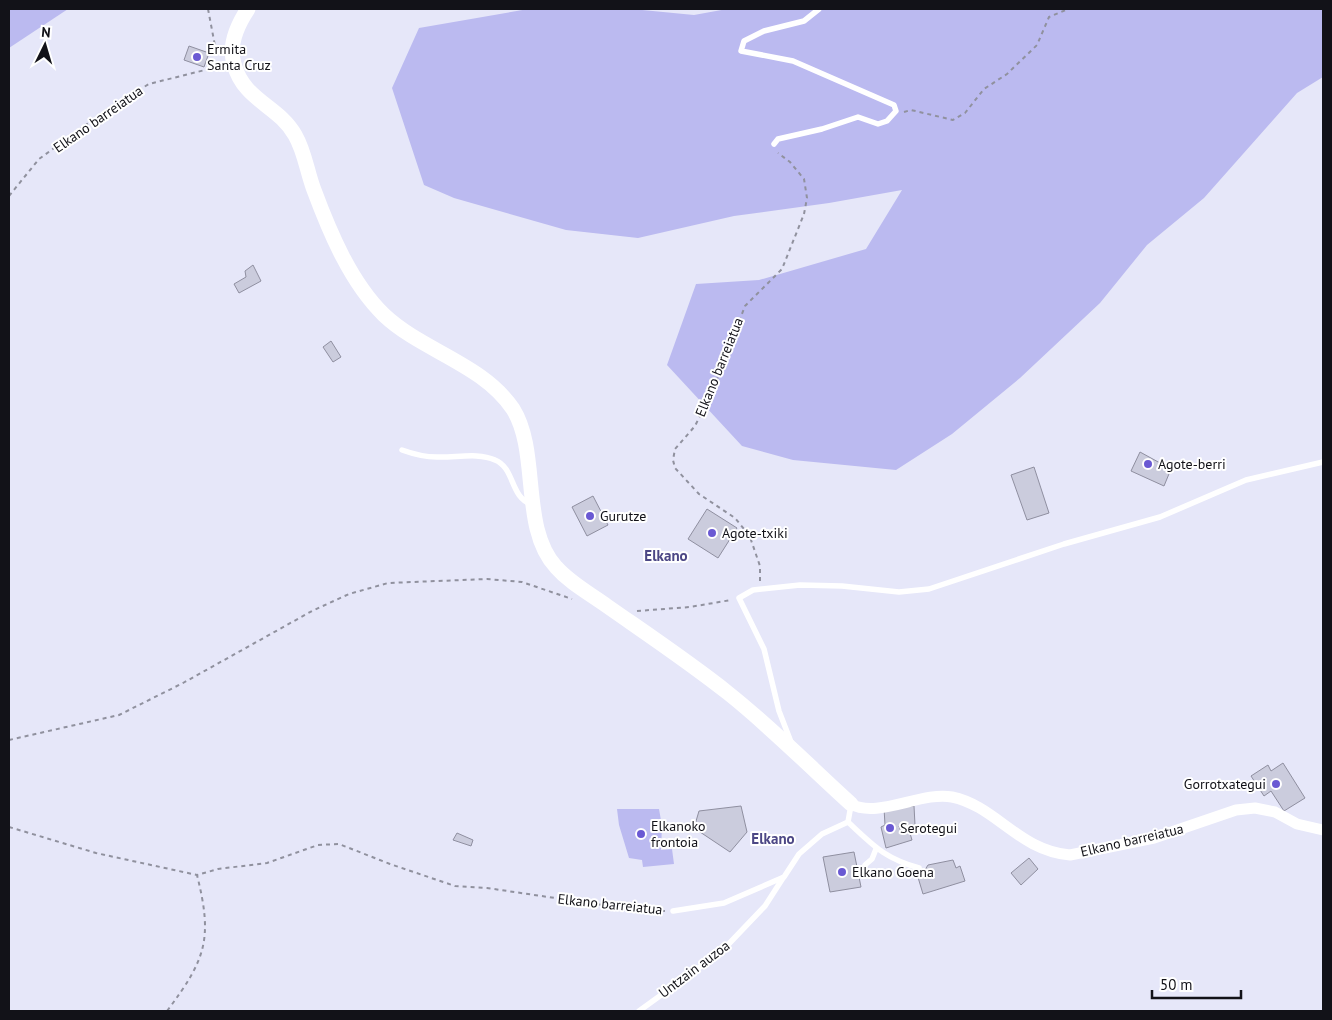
<svg xmlns="http://www.w3.org/2000/svg" width="1332" height="1020" viewBox="0 0 1332 1020" font-family="'PT Sans',sans-serif">
<rect width="100%" height="100%" fill="#e6e7f9"/>
<g fill="#bbbaf0">
<polygon points="9,9 68,9 9,48"/>
<polygon points="528,9 632,9 694,15 727,9 1323,9 1323,77 1297,93 1204,198 1147,245 1100,303 1020,378 952,434 896,470 793,460 742,446 667,365 696,284 759,280 866,249 902,190 829,203 734,216 638,238 566,230 454,198 424,185 392,88 419,28"/>
<polygon points="617,809 659,809 662,826 661,850 672,849 674,864 643,867 642,860 629,858 619,825"/>
</g>
<g fill="#cbccdd" stroke="#8f8fa0">
<polygon points="189,46 209,53 204,67 184,60"/>
<polygon points="253,265 261,281 239,293 234,284 246,277 245,271"/>
<polygon points="331,341 341,357 333,362 323,347"/>
<polygon points="1140,452 1171,469 1164,486 1131,471"/>
<polygon points="1034,467 1049,513 1027,520 1011,475"/>
<polygon points="593,496 608,525 587,536 572,507"/>
<polygon points="707,509 737,528 718,558 688,539"/>
<polygon points="1283,763 1305,798 1284,811 1271,791 1264,796 1251,776 1268,765 1271,771"/>
<polygon points="741,806 747,832 730,852 694,828 699,811"/>
<polygon points="914,806 915,825 899,826 901,832 909,830 912,840 886,848 881,827 885,825 884,808"/>
<polygon points="457,833 473,840 471,846 453,840"/>
<polygon points="854,852 861,887 830,892 823,857"/>
<polygon points="1029,858 1038,869 1021,885 1011,873"/>
<polygon points="953,860 956,868 960,866 965,881 923,894 917,874 923,873 928,865"/>
</g>
<g fill="none" stroke-linecap="round" stroke-linejoin="round">
<g stroke="#90919e" stroke-width="2" stroke-dasharray="4 4" stroke-linecap="butt">
<polyline points="208,9 216,51 219,54"/>
<polyline points="904,112 911,110 953,120 965,113 984,89 1007,74 1037,45 1049,17 1068,9"/>
<polyline points="9,196 39,159 112,106 149,84 221,66"/>
<polyline points="760,581 760,566 751,540 744,529 735,518 699,494 675,468 673,460 675,449 695,426 714,387 745,306 782,269 804,214 807,198 804,179 790,162 778,153"/>
<polyline points="637,611 690,607 731,600"/>
<polyline points="9,740 119,715 183,683 312,611 349,594 388,583 487,579 522,582 572,599"/>
<polyline points="9,827 96,853 197,875"/>
<path d="M167,1011C206,959 213,939 197,875L218,869L267,863L318,845L339,844L390,864L455,886L487,888L637,910L665,911"/>
</g>
<g stroke="#fff" stroke-width="5.5">
<polyline points="774,144 778,139 822,129 858,117 878,124 887,121 896,111 894,105 793,61 741,51 744,41 764,31 804,21 819,9"/>
<path d="M402,450C413,454 425,457 437,457C455,458 478,452 495,460C515,468 510,497 531,504"/>
<polyline points="791,742 779,711 764,649 739,598 753,590 800,585 842,586 899,592 929,589 1064,544 1160,517 1246,480 1323,462"/>
<path d="M848,822C874,846 884,858 919,868"/>
<polyline points="865,865 872,859 876,849"/>
<polyline points="673,911 724,903 784,877 799,854 822,834 848,822 851,805"/>
<polyline points="639,1011 722,951 765,906 783,878"/>
</g>
<path stroke="#fff" stroke-width="11" d="M851,804C877,819 922,791 952,797C996,806 1019,851 1070,855L1154,838L1236,810L1255,808L1275,812L1297,824L1323,830"/>
<path stroke="#fff" stroke-width="15" d="M248,9C238,24 228,44 234,64C244,101 278,105 295,135C305,152 307,172 314,190C330,233 351,283 384,315C422,351 483,364 513,409C540,452 520,528 556,567C570,583 589,593 607,606C647,634 689,662 728,693C771,727 810,767 851,804"/>
</g>
<g fill="#6a59d3" stroke="#fff" stroke-width="2">
<circle cx="197" cy="57" r="5"/>
<circle cx="1148" cy="464" r="5"/>
<circle cx="590" cy="516" r="5"/>
<circle cx="712" cy="533" r="5"/>
<circle cx="1276" cy="784" r="5"/>
<circle cx="890" cy="828" r="5"/>
<circle cx="641" cy="834" r="5"/>
<circle cx="842" cy="872" r="5"/>
</g>
<g text-anchor="middle" stroke-width="4" stroke-linejoin="round" paint-order="stroke">
<g font-size="14" fill="#121218" stroke="#fff" text-anchor="start">
<text x="207" y="54">Ermita<tspan x="207" dy="16">Santa Cruz</tspan></text>
<text x="1158" y="469">Agote-berri</text>
<text x="600" y="521">Gurutze</text>
<text x="722" y="538">Agote-txiki</text>
<text x="1266" y="789" text-anchor="end">Gorrotxategui</text>
<text x="651" y="831">Elkanoko<tspan x="651" dy="16">frontoia</tspan></text>
<text x="900" y="833">Serotegui</text>
<text x="852" y="877">Elkano Goena</text>
</g>
<g font-size="14" fill="#121218" stroke="#fff">
<text transform="translate(98 119) rotate(-35)" y="5">Elkano barreiatua</text>
<text transform="translate(719 367) rotate(-68)" y="5">Elkano barreiatua</text>
<text transform="translate(1132 840) rotate(-13)" y="5">Elkano barreiatua</text>
<text transform="translate(610 904) rotate(6)" y="5">Elkano barreiatua</text>
<text transform="translate(694 969) rotate(-37)" y="5">Untzain auzoa</text>
</g>
<g font-size="15" font-weight="bold" fill="#4c4785" stroke="#fff">
<text x="666" y="561">Elkano</text>
<text x="773" y="844">Elkano</text>
</g>
</g>
<rect width="1332" height="1020" fill="none" stroke="#121218" stroke-width="20"/>
<g transform="translate(45 45) rotate(5)" stroke="#ffffff" stroke-width="4" paint-order="stroke">
<path d="M0-4L9 19L0 12L-9 19Z" fill="#121218"/>
<text y="-8" font-size="14" font-weight="bold" text-anchor="middle" fill="#121218">N</text>
</g>
<path d="M1152 990v8h89v-8" fill="none" stroke="#121218" stroke-width="2.5"/>
<text x="1160" y="990" font-size="15" fill="#121218" stroke="#ffffff" stroke-width="4" paint-order="stroke">50 m</text>
</svg>
